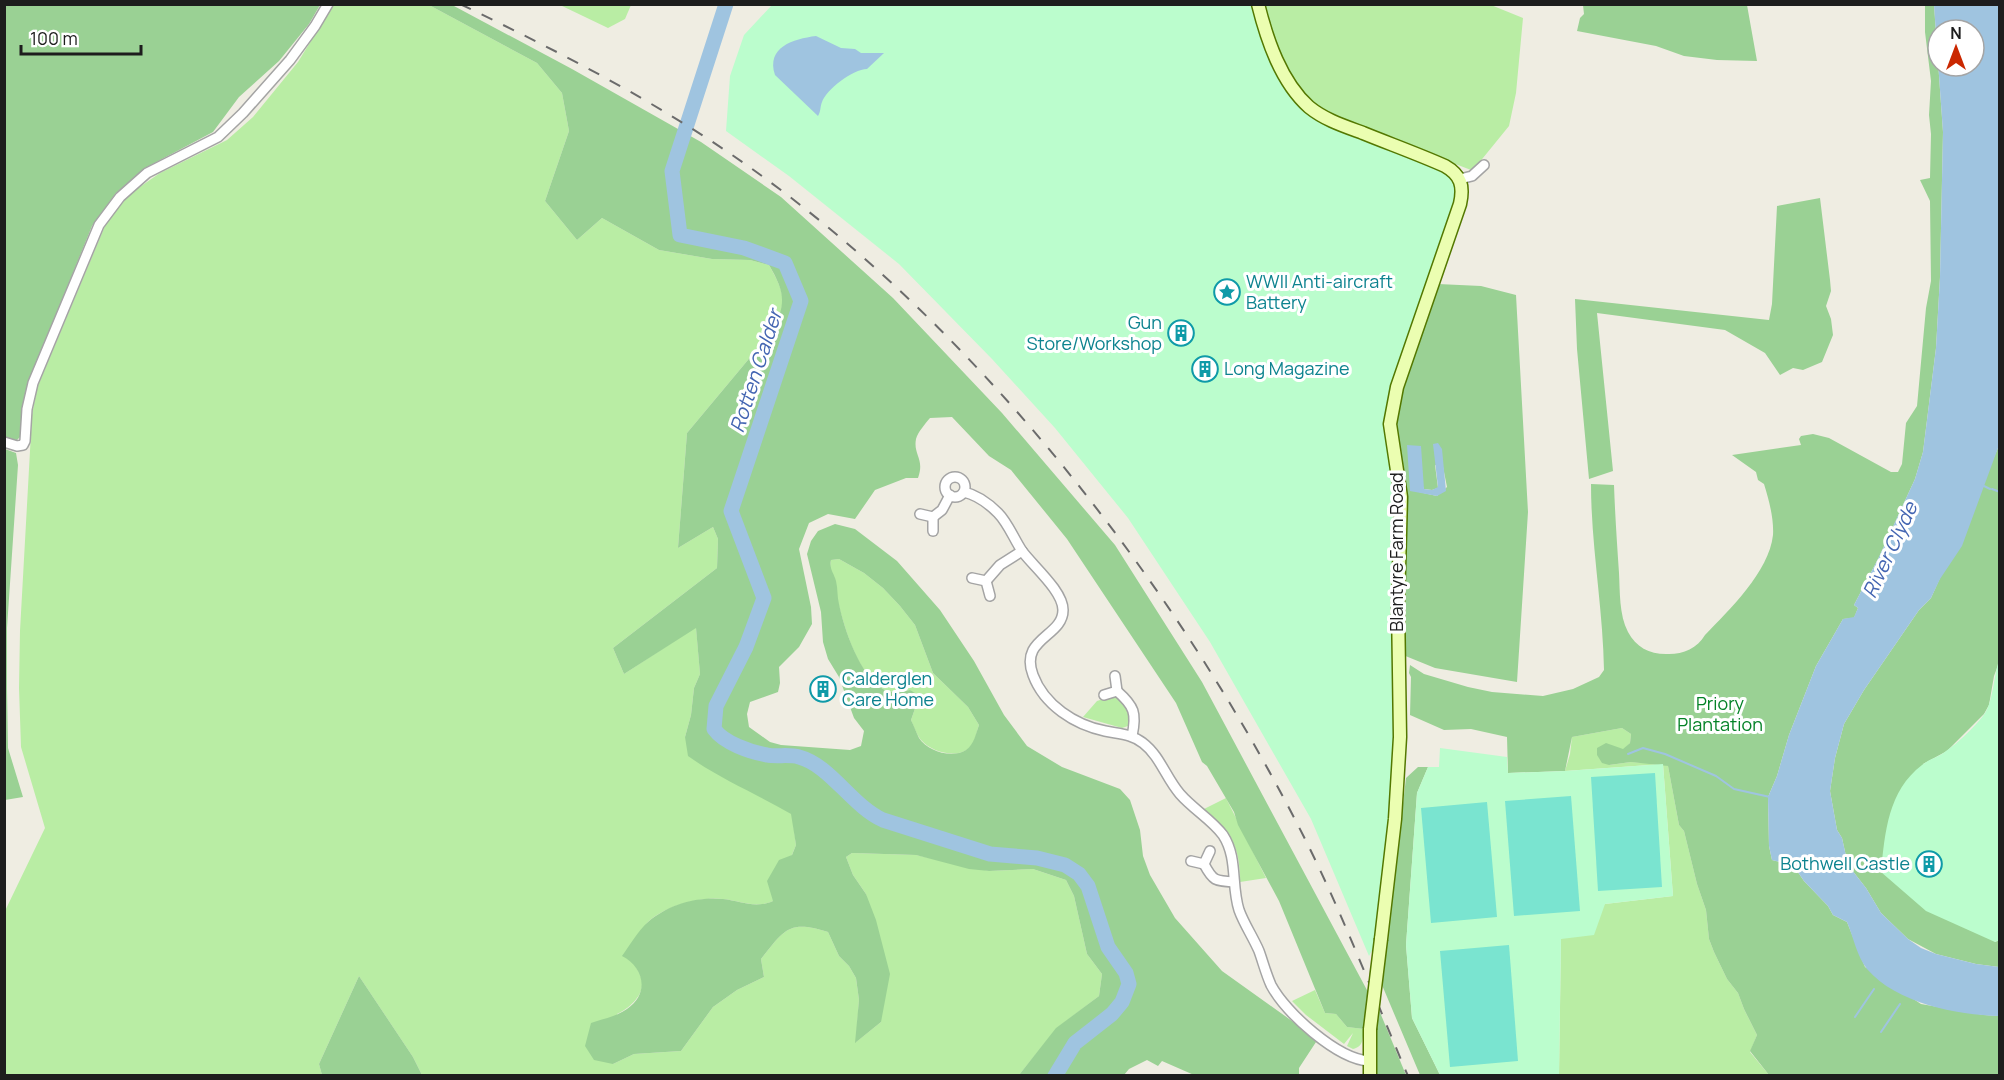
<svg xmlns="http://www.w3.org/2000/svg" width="2004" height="1080" viewBox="0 0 2004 1080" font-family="Manrope,sans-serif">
<rect width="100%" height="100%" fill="#efede2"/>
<g fill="#b9eda4">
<path d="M333,5H429L537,63L562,93L569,131L545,201L577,240L602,218L659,250L712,259L750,260L769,265C784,292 788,301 773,330L687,433L678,548L713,527L718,539L717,568L613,648L624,674L696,627L700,674L694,688L691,715L685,737L756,793L792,814L796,845L773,901C756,909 741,901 723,899C702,896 664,906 648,922C642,928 636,951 632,960C635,966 639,971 641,977C647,993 630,1008 617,1014L613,1064L634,1054L681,1051L713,1007L737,990L764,977L761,959C785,929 789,920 828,932L839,956L849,966L856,978L859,1000L856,1042L881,1022L866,894L853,875L846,857L852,853L916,855L989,871L1033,869L1066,880L1074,896L1087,954L1102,974L1099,996L1057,1028L1019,1075H422L413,1057L359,976L319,1064L322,1075H5L4,913L45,828L21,747L19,688L20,631L32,415L37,388L107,221L131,193L160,173L227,140L253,117L298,62Z"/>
<polygon points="560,5 631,5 625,19 608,28"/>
<path d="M1263,5H1491L1523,18L1516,93L1509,126L1474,169L1471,170L1336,118C1330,114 1322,111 1316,106C1285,81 1274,40 1263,5Z"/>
<path d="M839,559L864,573L883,588L900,606L915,625L933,673L968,707L979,725C977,730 976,738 973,743C963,761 933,753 922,741C917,736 914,727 911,720L918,700L910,690C901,692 892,694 883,689C851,670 838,602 830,568L831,560Z"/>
<path d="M1115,695C1126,702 1131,711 1131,725L1122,728L1083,717L1097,701Z"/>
<polygon points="1622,728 1631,734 1630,743 1609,765 1631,762 1663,764 1668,766 1679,825 1684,831 1697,884 1706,910 1709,939 1714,952 1727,979 1738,993 1744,1009 1757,1035 1750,1052 1769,1075 1559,1076 1561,939 1605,904 1673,896 1663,764 1565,771 1570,754 1572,737"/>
<path d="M1226,798L1266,878L1240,882C1240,845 1231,833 1204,809Z"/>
<path d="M1315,990L1325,1013L1336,1014L1347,1027L1364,1029C1362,1040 1364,1046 1353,1049L1347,1046L1353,1033L1344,1044L1306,1015L1292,1001Z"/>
</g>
<g fill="#9ad194" fill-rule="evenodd">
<polygon points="4,5 320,5 309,24 279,61 239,97 213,132 145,168 116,193 92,226 28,384 24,404 21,436 17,440 4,438"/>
<path d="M429,5L454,6L572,69L701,142L781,197L893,298L1002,413L1115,545L1202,682L1368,992L1364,1029L1347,1027L1336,1014L1325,1013L1279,901L1238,825L1234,812L1207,766L1202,762L1176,703L1067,539L1011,470L989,456L952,417L930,418C925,424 918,432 916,439C913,455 925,459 918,478H906L875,490L855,519L828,514L809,523L799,549L811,607L812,624L799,647L779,667L780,683L778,692L750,702L747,714L749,727L770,742L781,745L850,750L861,746L864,731L854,718L839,677L828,659L823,642L821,612L807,554L811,541L818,531L835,524L855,529L897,561L940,610L974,661L1004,715L1027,746L1062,767L1120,789L1130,800L1140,830L1143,856L1150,875L1175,918L1222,971L1299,1026L1316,1042L1299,1068V1075H1194L1162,1061L1158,1066L1147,1060L1129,1069L1124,1075H1019L1056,1028L1099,996L1102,974L1087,954L1074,896L1066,880L1033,869L989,871L969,869L916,855L852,853L846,857L853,875L866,894L876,920L890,974L881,1022L855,1043L859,1000L856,978L849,966L839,956L828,932C789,920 785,929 761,959L764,977L737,990L713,1007L681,1051L634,1054L613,1064L594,1060L585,1046L591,1023C603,1019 617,1016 627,1009C650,994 644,967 622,956C630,945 638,931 648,922C667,905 697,896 723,899C741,901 755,909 773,901L767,881L779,860L792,855L796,845L791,814C757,794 720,779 688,756L685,737L691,715L694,688L700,674L696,628L624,674L613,648L717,568L718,539L713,527L678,548L687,433L773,330C787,302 784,291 769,265L750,260L712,259L659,250L602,218L577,240L545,201L569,131L562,93L537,63ZM839,559L864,573L883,588L900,606L915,625L933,673L968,707L979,725C976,733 974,745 966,750C952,759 927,751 919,738C916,732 914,726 911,720L918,700L915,693L910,690C901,692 892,694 883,689C860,676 844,629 839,604C837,597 838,589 836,581C834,573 829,569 831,560Z"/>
<polygon points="1583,5 1747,5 1757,61 1717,60 1684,56 1656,46 1577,31 1580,18 1584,14"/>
<path d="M1925,5H1934L1943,132L1940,277L1936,348L1923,452L1915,479L1879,557L1854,605L1858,608L1854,618L1843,619L1816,666L1789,735L1777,776L1768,797L1769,846L1772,860L1793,865L1804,881L1828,906L1833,915L1847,922L1865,967L1921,1004L1984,1015L1999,1016V1075H1769L1750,1051L1757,1035L1744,1009L1738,993L1727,979L1714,952L1709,939L1706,910L1697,884L1684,831L1679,825L1668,766L1631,762L1609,765L1602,763L1597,755V748L1606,743L1623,749L1630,743L1631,734L1622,728L1572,737L1565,771L1508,773L1507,737L1471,729L1444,730L1410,715L1411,677L1409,673L1410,665L1424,674L1468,687L1492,692L1543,696L1573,689L1599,677L1604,670C1603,608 1591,546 1591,484L1614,485C1615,514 1617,543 1619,573C1620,591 1619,615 1628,632C1636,647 1649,654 1666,654C1681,655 1697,649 1705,635C1729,610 1769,572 1773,535C1774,519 1769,500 1764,484L1758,480L1756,472L1732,455L1801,445L1799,439L1801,436L1813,434L1829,438L1891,472H1898L1902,464L1906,423L1917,406L1926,308L1931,281L1930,201L1920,180L1930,178L1931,134L1929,115L1931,81L1925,32Z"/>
<polygon points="1820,198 1830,280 1831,291 1826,306 1831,319 1833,335 1822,362 1803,370 1793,368 1780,375 1765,353 1725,330 1597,313 1613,471 1589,479 1577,349 1575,299 1769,320 1772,304 1777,206"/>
<path d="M1438,284L1481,286L1516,295L1528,512L1517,682L1435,668L1403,655L1396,408ZM1408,452L1424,489L1432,490L1438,488L1435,465L1443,467L1447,487L1437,496L1419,492Z"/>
<polygon points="1999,426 2000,660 1994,676 1989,705 1984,714 1947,751 1923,764 1995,942 1999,940 1999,967 1976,964 1936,954 1908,939 1881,913 1866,888 1848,865 1842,838 1837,830 1830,791 1835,758 1844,724 1864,690 1919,610 1931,598 1998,448"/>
<polygon points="5,449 16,453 18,465 7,628 7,689 8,748 23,797 5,800"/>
<polygon points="1418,767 1428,767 1417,793 1406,945 1412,1018 1440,1075 1420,1075 1382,985 1406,778"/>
<polygon points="359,976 413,1057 422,1075 322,1075 319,1064"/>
<polygon points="1379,1010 1406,1075 1375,1076 1375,1044"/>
</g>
<g fill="#bbfdcd">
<polygon points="772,5 1253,5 1298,103 1309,115 1340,130 1445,171 1454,181 1457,195 1393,385 1396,699 1393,786 1375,945 1369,956 1311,819 1210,642 1128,518 1055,428 992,359 899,264 789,176 726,131 730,76 744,35"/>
<path d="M1999,660L2000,940L1995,942L1926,911L1881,872C1885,832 1888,791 1922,765C1929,759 1939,757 1946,751C1957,744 1978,724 1985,713C1993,701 1994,675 1999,660Z"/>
<polygon points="1440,748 1507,757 1508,773 1565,771 1663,764 1673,896 1605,904 1594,935 1561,939 1559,1075 1440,1075 1412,1018 1406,945 1417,793 1428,767 1439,767"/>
</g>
<g fill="#7ae4d0">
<polygon points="1655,773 1662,887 1598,891 1591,777"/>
<polygon points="1571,796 1580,911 1514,916 1505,801"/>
<polygon points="1487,802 1497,917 1431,923 1421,808"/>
<polygon points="1509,945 1518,1061 1450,1067 1440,951"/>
</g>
<g fill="#9fc4e0" fill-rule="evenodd">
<path d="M1934,5H1999L2000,426L1998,448L1962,546L1940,579L1931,598L1919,610L1864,690L1844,724L1835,758L1830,791L1837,830L1842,838L1848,865L1866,888L1881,913L1908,939L1921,948L1936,954L1976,964L1999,967V1016C1957,1015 1896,1003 1867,969C1857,957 1853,936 1847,922L1833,915L1828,906L1804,881L1793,865L1772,860L1769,846L1768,797L1777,776L1789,735L1816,666L1843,619L1854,617L1858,608L1854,605L1879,557L1915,479L1923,452L1936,348L1940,277L1943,132ZM1938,30H1974V66H1938Z"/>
<path d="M816,36L841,48L855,49L861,53H884L867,69C853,69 826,90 822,102C820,107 821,111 818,116L775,75C766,47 793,39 816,36Z"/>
<polygon points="1438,443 1442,449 1446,491 1437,496 1410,491 1407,445 1421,446 1424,489 1432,490 1438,487 1433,444"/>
</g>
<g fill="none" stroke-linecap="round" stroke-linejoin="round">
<g stroke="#9fc4e0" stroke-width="2">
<polyline points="1982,485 1990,489"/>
<polyline points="1992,489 2000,492"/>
<polyline points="1628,754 1643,748 1665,754 1716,776 1734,789 1770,797"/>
<polyline points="1855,1017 1874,989"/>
<polyline points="1881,1032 1900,1004"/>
</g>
<path stroke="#9fc4e0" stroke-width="15" d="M726,4L672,171L680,235L744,248L785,263L801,301L731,511L764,598L746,647L716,706L714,729C724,743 750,752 767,755C777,757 789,754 799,757C830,765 852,806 883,820L990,854L1037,858L1065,865L1079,874L1088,886L1108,947L1126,973L1129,984L1122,1002L1112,1014L1075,1043L1055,1076"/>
<g stroke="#a4a4a4" stroke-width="12">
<g id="minor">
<polyline points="1460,179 1472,176 1484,165"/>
<polyline points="4,442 17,446 23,445 25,441 27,409 33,383 99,225 120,197 147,173 218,137 243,113 290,60 315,26 328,4"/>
<circle cx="955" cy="487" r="10"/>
<path d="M964,492C977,495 988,503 998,513C1008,523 1014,539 1022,551C1033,566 1063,591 1063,610C1063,637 1019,638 1033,675C1044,705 1075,725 1105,731C1119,734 1132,734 1143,743C1160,756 1166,778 1180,794C1193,809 1212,820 1223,835C1238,858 1231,885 1239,910C1244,924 1253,937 1259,951C1263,962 1266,974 1271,985C1286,1013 1337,1059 1369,1061"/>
<polyline points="920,514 933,517 942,510 950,495"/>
<polyline points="933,517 933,531"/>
<polyline points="972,578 986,581 990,596"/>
<polyline points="986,581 1000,565 1022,551"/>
<path d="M1117,691C1134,706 1137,713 1132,736"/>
<polyline points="1104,695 1117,691 1115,676"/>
<path d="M1210,851L1204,864C1213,881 1215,881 1234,882"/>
<polyline points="1191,861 1204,864"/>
</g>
</g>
<g stroke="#537800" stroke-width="15">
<g id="secondary">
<path d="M1258,4C1267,40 1281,82 1309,107C1325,120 1344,126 1363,133C1390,144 1418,154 1445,166C1461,175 1464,186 1460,204L1397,387L1390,424L1401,497L1398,605L1400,737L1395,819L1381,939"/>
<polyline points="1370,1076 1370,1029"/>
</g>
</g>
<use href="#minor" stroke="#fff" stroke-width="9"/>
<use href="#secondary" stroke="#ebfeb1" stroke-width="12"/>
<path stroke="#6b6b6b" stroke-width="2" stroke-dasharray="12 12" stroke-linecap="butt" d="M460,4C562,53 663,105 755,171C985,336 1182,593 1308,845C1345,920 1375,999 1408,1076"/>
<g stroke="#537800" stroke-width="15" stroke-linecap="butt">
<polyline id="secondary-bridge" points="1370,1029 1381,939"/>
</g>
<use href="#secondary-bridge" stroke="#ebfeb1" stroke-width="12"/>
</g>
<defs>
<g id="sight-ring" transform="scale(1.35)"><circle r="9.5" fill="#fff" stroke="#0f9aa8" stroke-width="1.5"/><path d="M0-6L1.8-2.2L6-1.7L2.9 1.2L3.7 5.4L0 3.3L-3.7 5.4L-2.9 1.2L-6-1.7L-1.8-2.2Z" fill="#0f9aa8"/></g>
<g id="building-ring" transform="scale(1.35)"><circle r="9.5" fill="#fff" stroke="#0f9aa8" stroke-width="1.5"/><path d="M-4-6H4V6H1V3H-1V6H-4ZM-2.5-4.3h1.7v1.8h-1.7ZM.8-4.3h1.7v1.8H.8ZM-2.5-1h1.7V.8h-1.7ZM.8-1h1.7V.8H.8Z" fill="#0f9aa8"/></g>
</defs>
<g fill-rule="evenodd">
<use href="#sight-ring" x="1227" y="292"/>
<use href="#building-ring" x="1181" y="333"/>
<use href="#building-ring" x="1205" y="369"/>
<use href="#building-ring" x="823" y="689"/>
<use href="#building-ring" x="1929" y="864"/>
</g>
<g text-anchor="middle" stroke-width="6" stroke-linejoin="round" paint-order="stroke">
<g font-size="18" fill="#0d838f" stroke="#fff" text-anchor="start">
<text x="1246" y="288">WWII Anti-aircraft<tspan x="1246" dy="21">Battery</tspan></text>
<text x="1162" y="329" text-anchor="end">Gun<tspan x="1162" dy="21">Store/Workshop</tspan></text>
<text x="1224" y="375">Long Magazine</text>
<text x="842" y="685">Calderglen<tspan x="842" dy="21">Care Home</tspan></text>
<text x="1910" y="870" text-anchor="end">Bothwell Castle</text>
</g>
<g font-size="18" fill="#1d1d1d" stroke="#fff">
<text transform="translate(1397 552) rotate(-90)" y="6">Blantyre Farm Road</text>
</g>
<g font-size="18" fill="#048227" stroke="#fff">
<text x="1720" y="710">Priory<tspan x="1720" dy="21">Plantation</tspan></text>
</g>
<g font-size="20" font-style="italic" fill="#4365b2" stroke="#fff">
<text transform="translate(756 371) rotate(-72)" y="7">Rotten Calder</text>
<text transform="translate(1890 550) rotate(-65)" y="7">River Clyde</text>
</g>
</g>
<rect width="2004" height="1080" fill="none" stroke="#1d1d1d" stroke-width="12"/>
<g transform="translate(1956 48)"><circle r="28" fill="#ffffff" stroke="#a5a5a5" stroke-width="1.5"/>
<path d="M0-4.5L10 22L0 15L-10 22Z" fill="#ca2700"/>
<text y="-9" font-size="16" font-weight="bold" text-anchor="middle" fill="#1d1d1d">N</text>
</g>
<path d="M21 45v9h120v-9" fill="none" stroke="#1d1d1d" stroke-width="3"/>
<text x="30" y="45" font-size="18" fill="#1d1d1d" stroke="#ffffff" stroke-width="4.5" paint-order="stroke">100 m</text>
</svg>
